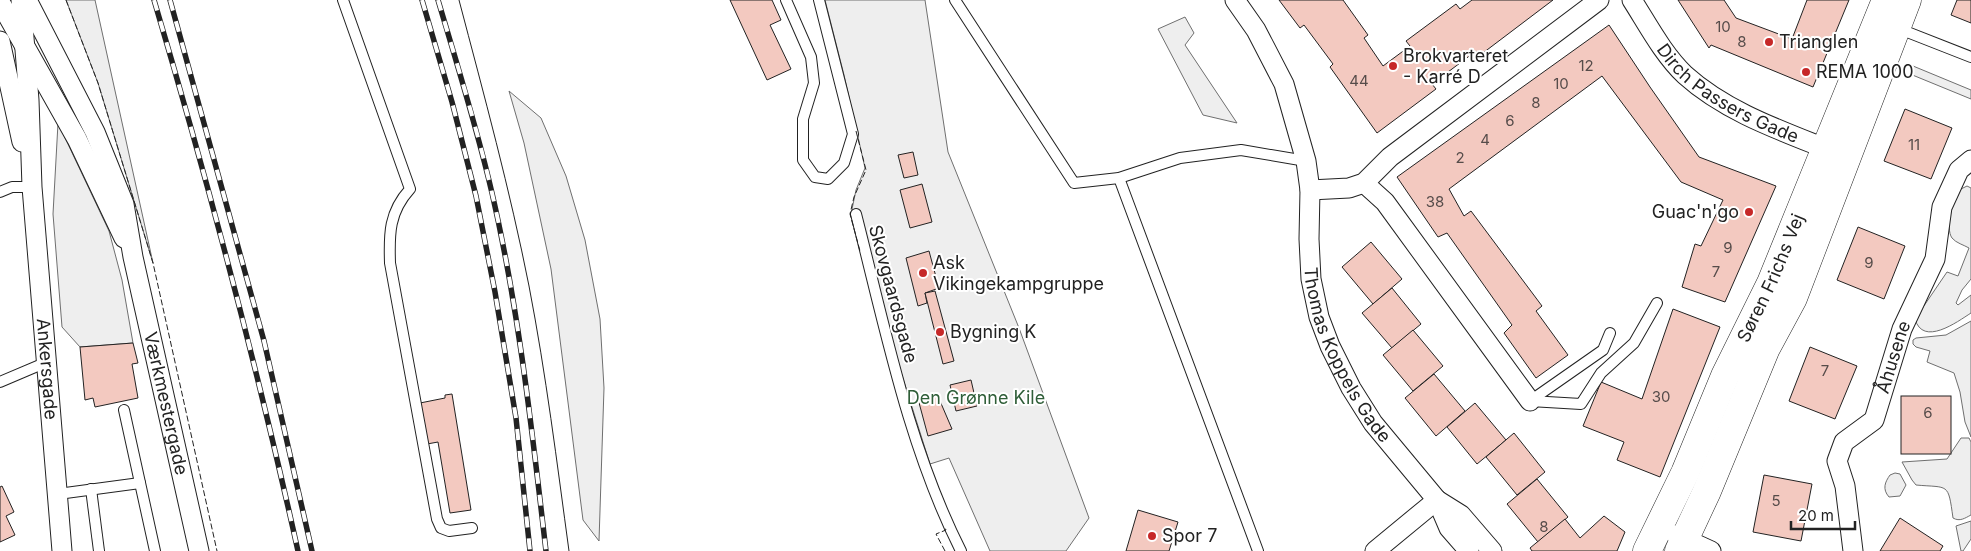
<svg xmlns="http://www.w3.org/2000/svg" width="1971" height="551" viewBox="0 0 1971 551" font-family="Inter,sans-serif">
<rect width="100%" height="100%" fill="#fff"/>
<g fill="#eee" stroke="#6f6f6f">
<polygon points="66,0 95,0 153,263 98,83"/>
<polygon points="825,0 925,0 948,152 1019,328 1089,518 1066,551 990,551 949,458 930,464 851,214 856,190 865,168 844,75"/>
<polygon points="1185,17 1194,33 1185,45 1237,123 1203,115 1158,29"/>
<polygon points="1913,66 1971,90 1971,99 1910,74"/>
<polygon points="509,91 541,118 566,176 585,240 600,319 604,388 599,541 583,520 551,269 524,143"/>
<polygon points="58,123 109,231 122,280 133,343 80,347 62,327 53,214"/>
<path d="M1967,186L1971,188V279L1962,290L1956,303L1958,305L1971,295V313C1957,322 1923,347 1915,319L1947,272L1958,276L1969,248C1964,245 1956,243 1952,238C1945,228 1953,201 1957,191Z"/>
<polygon points="1971,321 1971,437 1965,422 1960,392 1954,373 1927,362 1930,351 1916,347 1913,344 1913,340 1916,338 1946,335"/>
<path d="M1961,438H1969L1971,442V515C1965,518 1960,522 1953,518C1948,482 1949,488 1916,485L1912,480L1902,462L1947,459Z"/>
<path d="M1895,473L1900,474L1906,485L1900,496L1889,497C1882,489 1885,482 1890,475Z"/>
<polygon points="1971,521 1971,539 1963,551 1961,551 1956,526"/>
</g>
<g fill="#f3c9c0" stroke="#222">
<polygon points="730,0 772,0 781,20 770,25 791,69 767,80"/>
<polygon points="1279,0 1343,0 1368,35 1364,38 1383,66 1410,46 1406,41 1456,4 1460,9 1472,0 1553,0 1479,56 1476,51 1432,84 1436,89 1377,133 1330,67 1333,64 1304,25 1300,28"/>
<polygon points="1678,0 1724,0 1736,18 1792,39 1807,0 1849,0 1813,87 1711,45 1709,48"/>
<polygon points="1957,0 1971,0 1971,23 1951,15"/>
<polygon points="1609,25 1650,87 1699,157 1776,186 1725,302 1682,287 1695,244 1701,246 1723,200 1681,182 1602,76 1449,189 1464,216 1471,211 1542,306 1536,311 1568,355 1536,378 1504,333 1512,325 1447,233 1438,237 1397,177"/>
<polygon points="1905,109 1952,128 1931,179 1884,161"/>
<polygon points="913,152 918,175 904,178 898,155"/>
<polygon points="922,184 932,222 910,228 900,190"/>
<polygon points="1858,227 1905,246 1884,299 1837,280"/>
<polygon points="1371,242 1402,279 1373,304 1342,267"/>
<polygon points="929,251 939,288 925,293 927,303 918,306 906,258"/>
<polygon points="1392,288 1421,324 1392,348 1362,313"/>
<polygon points="935,291 954,361 943,364 925,293"/>
<polygon points="1673,309 1720,327 1660,477 1617,460 1624,442 1583,426 1601,382 1642,399"/>
<polygon points="1413,330 1443,366 1413,391 1383,355"/>
<polygon points="133,343 138,363 132,364 138,398 95,407 93,398 85,400 80,347"/>
<polygon points="1810,347 1857,366 1835,419 1789,401"/>
<polygon points="1434,374 1465,411 1436,436 1405,398"/>
<polygon points="971,380 977,406 956,411 950,385"/>
<polygon points="452,394 471,510 450,513 438,442 427,444 420,403 445,398 445,395"/>
<polygon points="937,394 952,429 928,436 918,399"/>
<rect x="1901" y="396" width="50" height="58"/>
<polygon points="1475,403 1506,440 1477,464 1447,427"/>
<polygon points="1514,433 1545,472 1517,495 1486,457"/>
<polygon points="1764,475 1812,484 1801,541 1753,532"/>
<polygon points="1537,479 1568,517 1538,542 1507,504"/>
<polygon points="2,486 14,512 6,516 15,535 0,542 0,487"/>
<polygon points="1138,510 1178,522 1169,551 1126,551"/>
<polygon points="1604,516 1625,532 1617,551 1532,551 1530,548 1565,519 1580,538"/>
<polygon points="1900,518 1943,546 1940,551 1880,551"/>
</g>
<g fill="none" stroke-linecap="round" stroke-linejoin="round">
<g stroke="#222" stroke-width="12">
<g id="lane">
<path d="M343,0L410,189C389,212 389,234 390,263L437,519L441,528L449,531L472,528"/>
<polyline points="786,0 811,57 814,83 803,119 803,160 815,177 828,179 844,163 853,134 819,0"/>
<polyline points="955,0 1074,183 1119,178 1180,158 1241,150 1306,161"/>
<polyline points="1897,28 1971,57"/>
<polyline points="1119,178 1258,551"/>
<polyline points="0,192 12,187 32,187"/>
<path d="M856,214C885,327 908,446 961,551"/>
<polyline points="0,382 47,362"/>
<polyline points="1530,401 1581,404 1601,373 1634,343 1657,303"/>
<polyline points="1530,401 1603,350 1610,333"/>
<polyline points="124,410 155,551"/>
<polyline points="91,489 99,551"/>
<polyline points="58,494 140,483"/>
</g>
</g>
<g stroke="#222" stroke-width="21">
<g id="street">
<path id="s1" d="M21,0L29,100L32,187L62,551"/>
<path id="s2" d="M27,0L95,132L124,204L133,257L199,551"/>
<path id="s3" d="M1235,0L1256,30L1284,84L1306,161L1310,190L1309,239L1311,279L1319,317L1330,346L1351,388L1373,423L1437,500L1449,528L1469,551"/>
<path id="s4" d="M1632,0C1648,25 1663,54 1685,75C1727,113 1785,132 1837,153"/>
<polyline points="0,2 77,139 124,238"/>
<polyline points="0,41 22,142"/>
<polyline points="1364,183 1385,202 1530,401"/>
<polyline points="1310,190 1349,188 1364,183 1390,157 1599,0"/>
<polyline points="1437,500 1461,515 1492,551"/>
<polyline points="1676,535 1711,551"/>
<polyline points="1375,551 1437,500"/>
<path id="s5" d="M1853,551L1845,486L1837,461L1844,442L1874,420L1902,329L1935,259L1942,207L1959,170L1971,160"/>
</g>
</g>
<g stroke="#222" stroke-width="29">
<g id="secondary">
<path id="s6" d="M1647,551L1685,473L1725,376L1771,283L1886,0"/>
<polyline points="1679,551 1707,491 1766,348 1793,298 1907,0"/>
</g>
</g>
<use href="#lane" stroke="#fff" stroke-width="10"/>
<use href="#street" stroke="#fff" stroke-width="19"/>
<use href="#secondary" stroke="#fff" stroke-width="28"/>
<path stroke="#222" stroke-width="1" d="M459,0C484,95 510,190 529,286C546,374 557,463 569,551"/>
<g stroke="#222" stroke-width="5.5">
<g id="rail">
<path d="M154,0C208,182 257,366 298,551"/>
<polyline points="170,0 264,341 312,551"/>
<polyline points="422,0 452,102 476,196 495,292 516,418 530,551"/>
<path d="M438,0C457,64 477,128 492,193C519,310 532,431 546,551"/>
</g>
</g>
<use href="#rail" stroke="#fff" stroke-width="4" stroke-dasharray="11" stroke-linecap="butt"/>
<g stroke="#222" stroke-width="1" stroke-dasharray="6 2.5" stroke-linecap="butt">
<polyline points="66,0 98,83 153,263 217,551"/>
<polyline points="856,131 866,170 854,197 850,214 860,251"/>
<polyline points="945,551 936,534 946,530 945,528"/>
</g>
</g>
<g fill="#c62828" stroke="#fff" stroke-width="2">
<circle cx="1769" cy="42" r="5"/>
<circle cx="1393" cy="66" r="5"/>
<circle cx="1806" cy="72" r="5"/>
<circle cx="1749" cy="212" r="5"/>
<circle cx="923" cy="273" r="5"/>
<circle cx="940" cy="332" r="5"/>
<circle cx="1152" cy="536" r="5"/>
</g>
<g text-anchor="middle" stroke-width="4" stroke-linejoin="round" paint-order="stroke">
<g font-size="15" fill="#564c4a">
<text x="1723" y="32">10</text>
<text x="1742" y="47">8</text>
<text x="1586" y="71">12</text>
<text x="1359" y="86">44</text>
<text x="1561" y="89">10</text>
<text x="1536" y="108">8</text>
<text x="1510" y="126">6</text>
<text x="1485" y="145">4</text>
<text x="1914" y="150">11</text>
<text x="1460" y="163">2</text>
<text x="1435" y="207">38</text>
<text x="1728" y="253">9</text>
<text x="1869" y="268">9</text>
<text x="1716" y="277">7</text>
<text x="1825" y="376">7</text>
<text x="1661" y="402">30</text>
<text x="1928" y="418">6</text>
<text x="1776" y="506">5</text>
<text x="1544" y="532">8</text>
</g>
<g font-size="18" fill="#222" stroke="#fff" text-anchor="start">
<text x="1779" y="48">Trianglen</text>
<text x="1403" y="62">Brokvarteret<tspan x="1403" dy="21">- Karré D</tspan></text>
<text x="1816" y="78">REMA 1000</text>
<text x="1739" y="218" text-anchor="end">Guac'n'go</text>
<text x="933" y="269">Ask<tspan x="933" dy="21">Vikingekampgruppe</tspan></text>
<text x="950" y="338">Bygning K</text>
<text x="1162" y="542">Spor 7</text>
</g>
<g font-size="18" fill="#222" stroke="#fff">
<text dy="6" stroke="none"><textPath href="#s4" startOffset="138">Dirch Passers Gade</textPath></text>
<text dy="6" stroke="none"><textPath href="#s6" startOffset="300">Søren Frichs Vej</textPath></text>
<text transform="translate(893 294) rotate(75)" y="6">Skovgaardsgade</text>
<text dy="6" stroke="none"><textPath href="#s3" startOffset="380">Thomas Koppels Gade</textPath></text>
<text dy="6" stroke="none"><textPath href="#s5" startOffset="215">Åhusene</textPath></text>
<text dy="6" stroke="none"><textPath href="#s1" startOffset="370">Ankersgade</textPath></text>
<text dy="6" stroke="none"><textPath href="#s2" startOffset="430">Værkmestergade</textPath></text>
</g>
<g font-size="18" fill="#2f5e38" stroke="#fff">
<text x="976" y="404">Den Grønne Kile</text>
</g>
</g>
<path d="M1791 521v8h64v-8" fill="none" stroke="#222222" stroke-width="2.5"/>
<text x="1798" y="521" font-size="15" fill="#222222" stroke="#ffffff" stroke-width="4" paint-order="stroke">20 m</text>
</svg>
